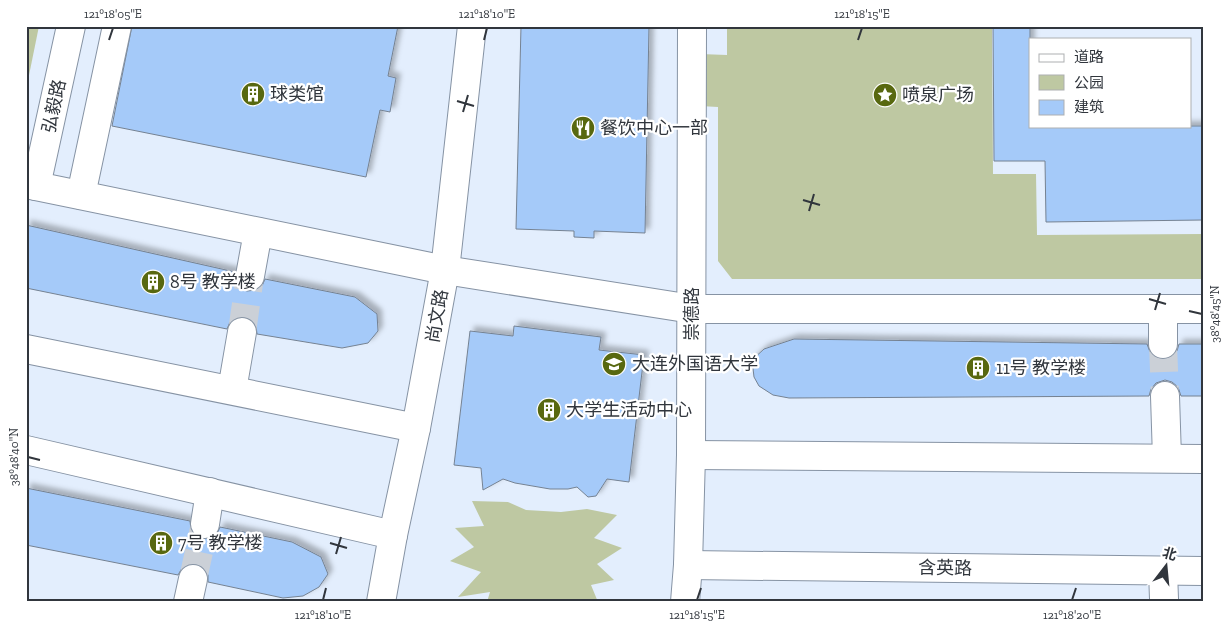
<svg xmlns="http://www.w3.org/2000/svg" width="1229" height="628" viewBox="0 0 1229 628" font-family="'Zilla Slab','Noto Sans SC',serif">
<defs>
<filter id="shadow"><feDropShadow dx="4.5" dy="-4.5" stdDeviation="2.5" flood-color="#0004"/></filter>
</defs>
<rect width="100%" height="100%" fill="#f1f7fe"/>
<path fill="#e3eefd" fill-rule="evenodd" d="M26,26H1203V602H26ZM1030,39H1190V126H1030Z"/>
<g fill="#bec8a2">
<polygon points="26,26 39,26 26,90"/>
<polygon points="727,26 992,26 993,174 1036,174 1037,235 1203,234 1203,279 732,279 718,261 718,107 700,106 700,54 727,55"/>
<polygon points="472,501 508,502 526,510 561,512 587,509 617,515 594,538 622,548 597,564 614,580 591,585 598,602 487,602 490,592 458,597 481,572 450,561 474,547 455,528 484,526"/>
</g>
<g fill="#a5caf9" stroke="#758292" filter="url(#shadow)">
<polygon points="132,26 398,26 388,76 396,78 390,112 380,110 366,177 112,126"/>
<polygon points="521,26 649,26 645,233 594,231 594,238 574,237 574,231 516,229"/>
<polygon points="993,26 1030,26 1030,126 1203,126 1203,220 1046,222 1045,161 994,161"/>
<polygon points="26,225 235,272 236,282 240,288 247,291 256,290 262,286 265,279 355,297 377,314 378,331 368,343 342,348 257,334 256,326 252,320 245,317 236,318 230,322 227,329 26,288"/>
<polygon points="514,326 601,337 599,350 644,355 629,482 607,479 596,496 588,497 577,487 568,489 550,489 515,483 503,479 483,490 481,468 454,465 470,331 513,336"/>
<polygon points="794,339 1147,344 1150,352 1156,358 1163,360 1171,357 1177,351 1179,344 1203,344 1203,396 1181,396 1178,387 1172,382 1165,380 1156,383 1151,389 1149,396 789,398 773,395 759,386 754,377 752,360 764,349"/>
<polygon points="26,488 190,521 191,530 195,536 202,539 211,538 217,534 220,527 292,542 321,557 328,574 319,587 303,596 283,598 208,582 208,575 204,568 196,564 189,564 182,568 178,575 26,545"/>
</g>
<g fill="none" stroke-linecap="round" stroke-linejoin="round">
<g stroke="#cbd0d7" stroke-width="28" stroke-dasharray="28 14" stroke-linecap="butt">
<polyline points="242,332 250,276"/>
<polyline points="1163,344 1165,396"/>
<polyline points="193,579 205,524"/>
</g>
<g stroke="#8693a4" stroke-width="30">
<g id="minor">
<polyline points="26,184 445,270 692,309 1203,309"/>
<polyline points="36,186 71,26"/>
<polyline points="81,195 117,26"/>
<polyline points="250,276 258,232"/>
<polyline points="1163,309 1163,344"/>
<polyline points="26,349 416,428"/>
<polyline points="232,390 242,332"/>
<polyline points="1165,396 1167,458"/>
<polyline points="26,450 393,535"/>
<polyline points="691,455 1203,459"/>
<polyline points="205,524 210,492"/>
<polyline points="688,565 1203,571"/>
<polyline points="1163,571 1164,599"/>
<polyline points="188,602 193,579"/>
<polyline points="381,602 393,535 416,428 445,270 472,26"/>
<polyline points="685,602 688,565 691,455 692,26"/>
</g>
</g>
<use href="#minor" stroke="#fff" stroke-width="28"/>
</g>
<path fill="none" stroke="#31363d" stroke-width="2" d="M109,40L113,28M484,40L487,28M858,40L862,28M457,101L474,106M463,112L468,95M803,200L820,205M809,211L814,194M1149,299L1166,304M1155,310L1160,293M1189,311L1202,314M28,457L40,460M330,543L347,548M336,554L341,537M323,600L326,588M697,600L701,588M1072,600L1076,588"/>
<defs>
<g id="building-disc" transform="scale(1.25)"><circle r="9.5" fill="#586810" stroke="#fff"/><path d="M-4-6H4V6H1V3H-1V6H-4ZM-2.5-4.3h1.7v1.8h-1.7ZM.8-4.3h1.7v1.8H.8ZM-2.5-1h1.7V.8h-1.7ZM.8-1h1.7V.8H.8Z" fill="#fff"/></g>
<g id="sight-disc" transform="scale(1.25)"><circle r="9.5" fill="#586810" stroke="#fff"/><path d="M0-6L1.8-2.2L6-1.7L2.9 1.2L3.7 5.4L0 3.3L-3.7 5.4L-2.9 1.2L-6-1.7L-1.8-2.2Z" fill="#fff"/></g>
<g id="restaurant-disc" transform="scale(1.25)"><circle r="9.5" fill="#586810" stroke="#fff"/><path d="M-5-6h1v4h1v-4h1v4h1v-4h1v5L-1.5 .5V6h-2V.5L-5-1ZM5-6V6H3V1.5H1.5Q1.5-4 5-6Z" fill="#fff"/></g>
<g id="university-disc" transform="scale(1.25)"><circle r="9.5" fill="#586810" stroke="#fff"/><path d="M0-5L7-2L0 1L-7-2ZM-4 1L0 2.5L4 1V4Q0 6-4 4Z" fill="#fff"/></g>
</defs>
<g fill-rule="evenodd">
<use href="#building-disc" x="253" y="94"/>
<use href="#sight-disc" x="885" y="95"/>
<use href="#restaurant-disc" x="583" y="128"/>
<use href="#building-disc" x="153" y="282"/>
<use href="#university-disc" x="614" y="364"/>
<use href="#building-disc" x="978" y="368"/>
<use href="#building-disc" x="549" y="410"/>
<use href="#building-disc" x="161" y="543"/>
</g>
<g text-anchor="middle" stroke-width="4.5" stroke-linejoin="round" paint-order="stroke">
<g font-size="18" fill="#31363d" stroke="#fff" text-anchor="start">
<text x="270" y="100">球类馆</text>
<text x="902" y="101">喷泉广场</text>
<text x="600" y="134">餐饮中心一部</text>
<text x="170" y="288">8号 教学楼</text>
<text x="632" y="370">大连外国语大学</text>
<text x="996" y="374">11号 教学楼</text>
<text x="566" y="416">大学生活动中心</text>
<text x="178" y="549">7号 教学楼</text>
</g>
<g font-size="18" fill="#31363d" stroke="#fff">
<text transform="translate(54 106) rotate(-78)" y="6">弘毅路</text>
<text transform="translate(692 314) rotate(-90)" y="6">崇德路</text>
<text transform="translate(437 316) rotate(-80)" y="6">尚文路</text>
<text transform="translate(945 568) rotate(1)" y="6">含英路</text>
</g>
</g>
<rect width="1229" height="628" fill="none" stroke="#ffffff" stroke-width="55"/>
<rect x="1029" y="38" width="162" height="90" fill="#ffffff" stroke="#adafb1"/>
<rect x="1039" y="54" width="25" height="8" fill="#ffffff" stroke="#adafb1"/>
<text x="1074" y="62" font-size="15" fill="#31363d">道路</text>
<rect x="1039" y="75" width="25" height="15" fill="#bec8a2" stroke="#adafb1"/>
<text x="1074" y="88" font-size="15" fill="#31363d">公园</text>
<rect x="1039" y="100" width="25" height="15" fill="#a5caf9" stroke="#adafb1"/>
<text x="1074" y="112" font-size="15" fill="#31363d">建筑</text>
<g transform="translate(1166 566) rotate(16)" stroke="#ffffff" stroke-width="4" paint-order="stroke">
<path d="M0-4L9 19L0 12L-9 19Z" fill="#31363d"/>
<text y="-8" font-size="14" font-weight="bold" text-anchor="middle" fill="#31363d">北</text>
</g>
<rect x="28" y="28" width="1174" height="572" fill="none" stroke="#31363d" stroke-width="2"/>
<g font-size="12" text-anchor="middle" fill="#31363d">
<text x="113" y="18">121°18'05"E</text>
<text x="487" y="18">121°18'10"E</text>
<text x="862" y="18">121°18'15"E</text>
<text transform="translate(1215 314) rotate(-90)" y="4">38°48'45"N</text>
<text transform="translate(14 457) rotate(-90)" y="4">38°48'40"N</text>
<text x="323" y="619">121°18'10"E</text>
<text x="697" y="619">121°18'15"E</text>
<text x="1072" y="619">121°18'20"E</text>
</g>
</svg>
